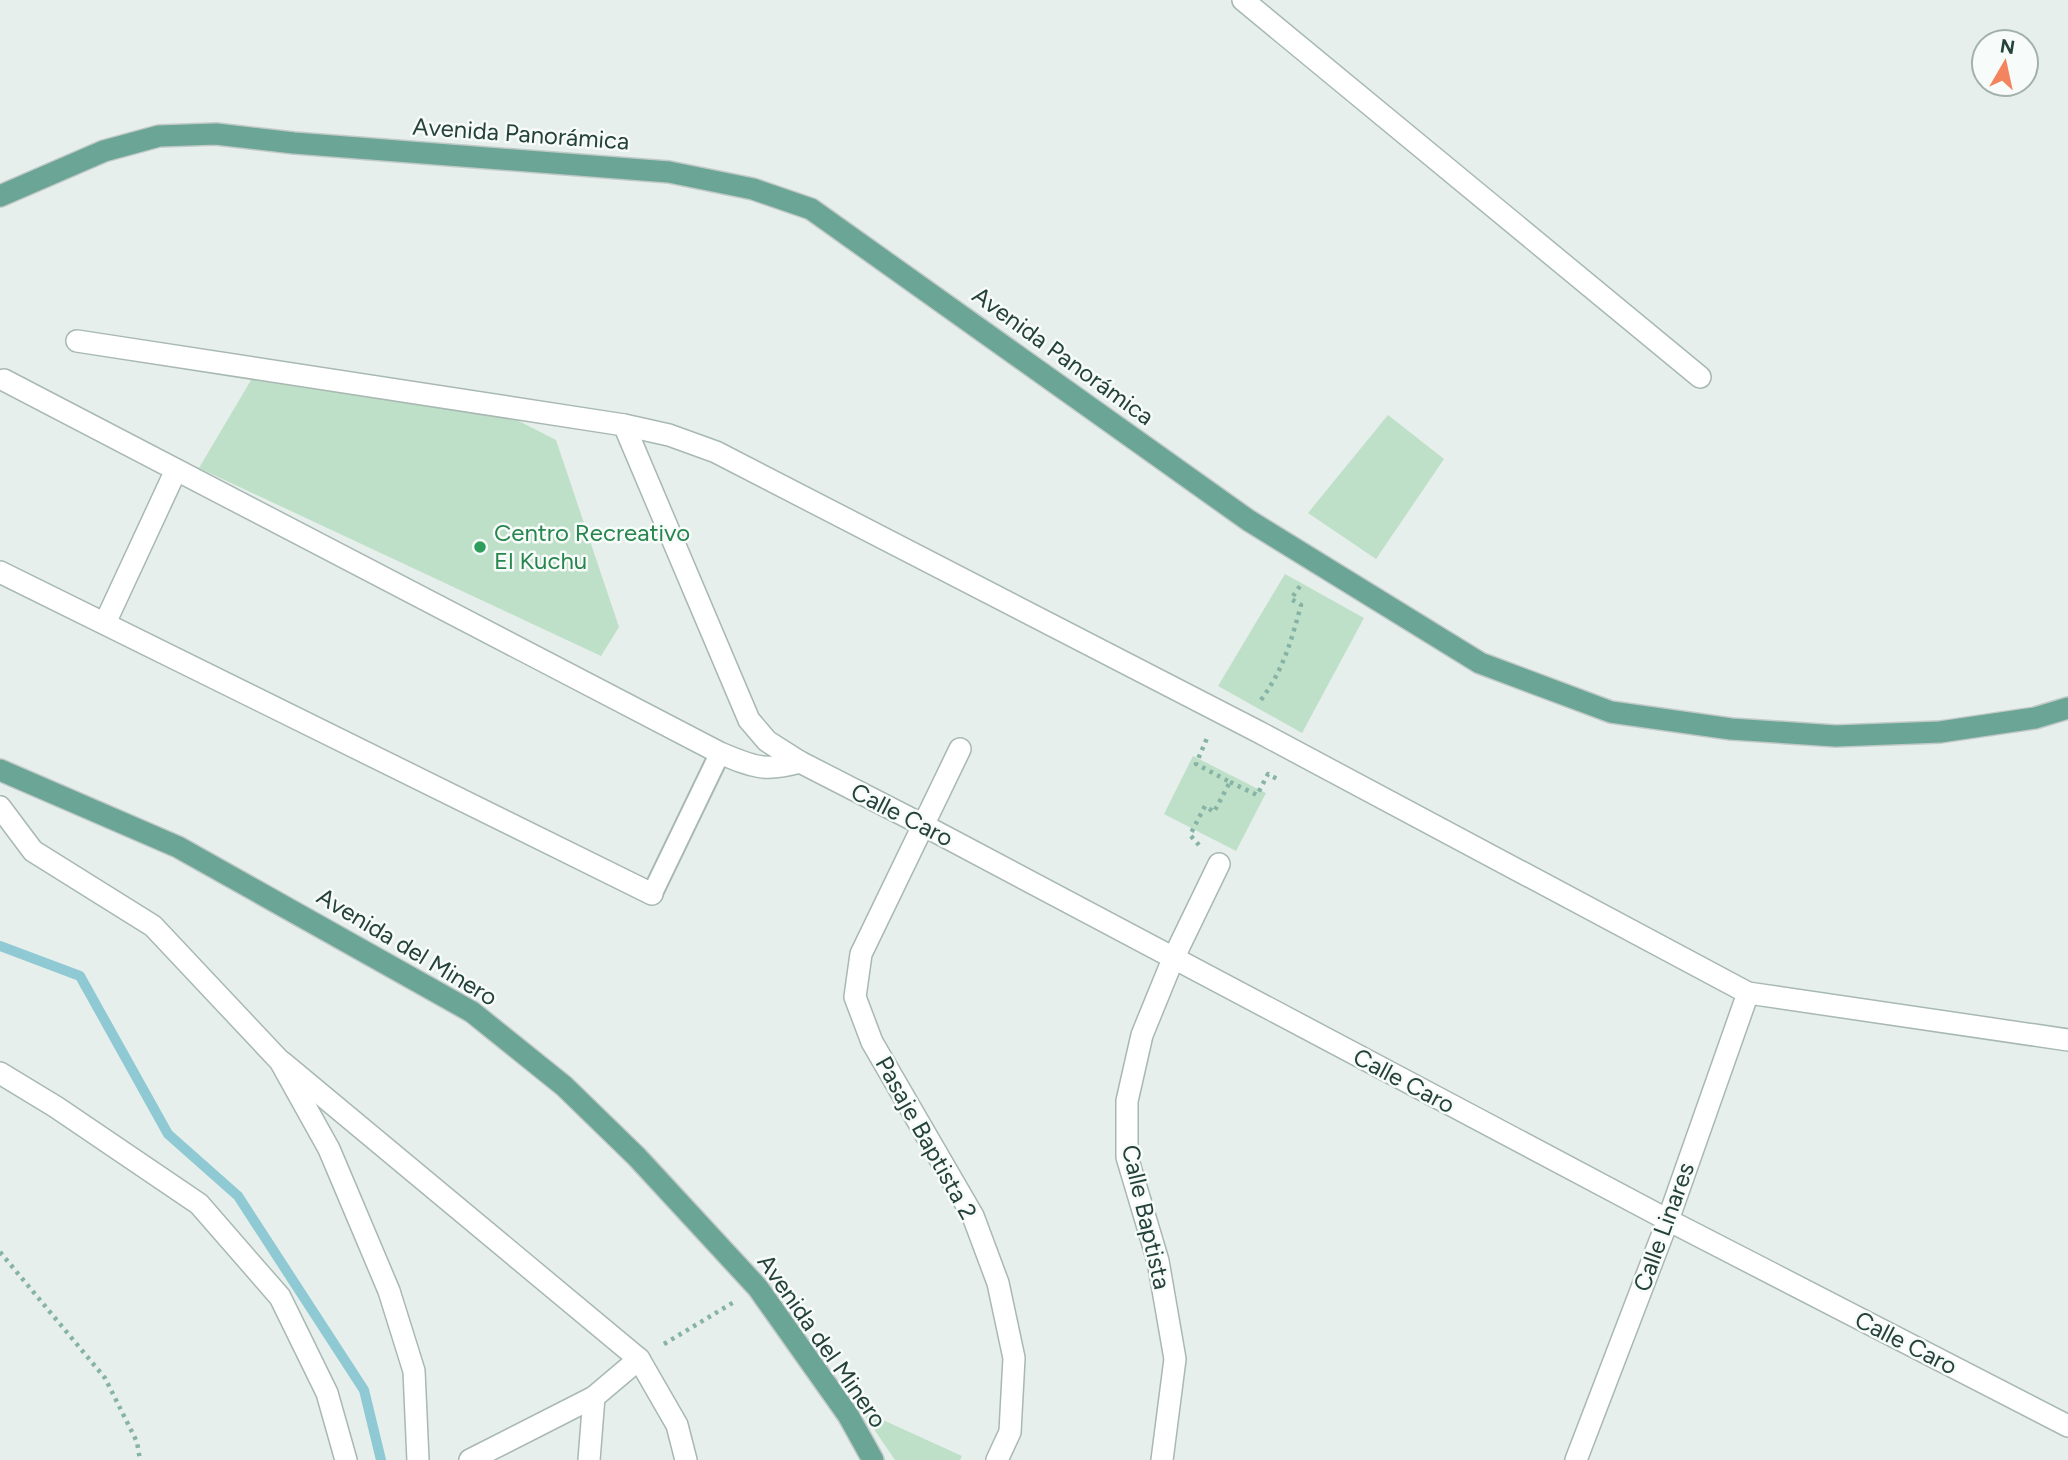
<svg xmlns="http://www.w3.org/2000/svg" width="2068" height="1460" viewBox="0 0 2068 1460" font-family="Figtree,sans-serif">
<rect width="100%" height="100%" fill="#e6efeb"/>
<g fill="#bfe0c8">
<polygon points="254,375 476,399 556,440 619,627 601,656 199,468"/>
<polygon points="1388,415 1444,459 1376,559 1308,513"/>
<polygon points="1285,574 1364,618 1302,733 1218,686"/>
<polygon points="1193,756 1266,793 1236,851 1164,814"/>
<polygon points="861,1410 962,1456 960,1460 895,1460"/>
</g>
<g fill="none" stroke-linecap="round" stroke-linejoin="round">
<polyline stroke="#8ec9d4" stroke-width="10" points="0,946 80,976 168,1134 238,1196 364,1390 381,1460"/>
<g stroke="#a8b8b2" stroke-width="23">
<polyline id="service" points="652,894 720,753"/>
</g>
<g stroke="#a8b8b2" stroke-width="24">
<g id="minor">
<polyline points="1243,0 1700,377"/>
<polyline points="77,341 624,425 669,435 716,452 1257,731 1748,993 2068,1040"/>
<path d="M4,380L720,753C753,767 765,772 800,762"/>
<polyline points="624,425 749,720 767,741 800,762 923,825 1668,1220 2068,1426"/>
<polyline points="0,572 652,894"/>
<polyline points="105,623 176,470"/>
<polyline points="960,749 861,954 855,997 872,1042 973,1216 998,1283 1014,1358 1010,1432 997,1460"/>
<polyline points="282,1062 639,1359 677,1425 686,1460"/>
<polyline points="470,1460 594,1397 639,1359"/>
<polyline points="589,1460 594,1397"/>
<polyline points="1162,1460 1175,1359 1158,1261 1127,1157 1127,1101 1142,1035 1173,959 1219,864"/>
<polyline points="1576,1460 1668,1220 1748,993"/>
</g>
</g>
<g stroke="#a8b8b2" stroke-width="24">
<g id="tertiary">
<polyline points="0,807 33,851 153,926 280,1061 329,1149 389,1291 414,1371 418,1460"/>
<polyline points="0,1073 56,1107 199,1204 280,1297 327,1393 346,1460"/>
</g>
</g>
<g stroke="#c2cac8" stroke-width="24">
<g id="primary">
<polyline points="0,196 104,151 159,136 216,134 294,143 669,172 753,189 811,209 1248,520 1480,663 1611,712 1731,729 1836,736 1940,732 2035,718 2068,708"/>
<polyline points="0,770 178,847 472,1012 564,1086 637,1157 758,1288 848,1415 873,1460"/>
</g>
</g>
<g stroke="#86b3a5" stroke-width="4.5" stroke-dasharray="3.5 5" stroke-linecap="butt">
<path d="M1261,700C1284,668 1291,642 1301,605L1291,599L1300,586"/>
<polyline points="1230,782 1257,795 1268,774 1279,780"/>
<polyline points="1199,845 1190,835 1205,806 1214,812 1230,782 1196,764 1207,738 1208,739"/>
<polyline points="0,1252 105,1378 137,1442 140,1460"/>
<polyline points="664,1344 734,1302"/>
</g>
<use href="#service" stroke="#fff" stroke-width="19"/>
<use href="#minor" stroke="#fff" stroke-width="21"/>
<use href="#tertiary" stroke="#fff" stroke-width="21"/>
<use href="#primary" stroke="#6aa596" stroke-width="21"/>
</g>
<circle fill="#2e9e5b" stroke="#f7fbf9" stroke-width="2.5" cx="480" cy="547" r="7"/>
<g text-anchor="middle" stroke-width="5" stroke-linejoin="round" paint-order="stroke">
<g font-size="24" fill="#24423a" stroke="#f7fbf9">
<text transform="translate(521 134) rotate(4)" y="8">Avenida Panorámica</text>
<text transform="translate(1063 356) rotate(36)" y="8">Avenida Panorámica</text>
<text transform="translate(902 815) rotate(27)" y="8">Calle Caro</text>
<text transform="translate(407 947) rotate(31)" y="8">Avenida del Minero</text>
<text transform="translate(1404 1081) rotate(28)" y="8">Calle Caro</text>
<text transform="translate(926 1138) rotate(61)" y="8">Pasaje Baptista 2</text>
<text transform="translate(1146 1217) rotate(77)" y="8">Calle Baptista</text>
<text transform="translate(1664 1227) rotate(-70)" y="8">Calle Linares</text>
<text transform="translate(822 1341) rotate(55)" y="8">Avenida del Minero</text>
<text transform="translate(1906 1343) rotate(27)" y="8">Calle Caro</text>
</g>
<g font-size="24" fill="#27864d" stroke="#f7fbf9" text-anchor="start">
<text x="494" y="541">Centro Recreativo<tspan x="494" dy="28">El Kuchu</tspan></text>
</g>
</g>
<g transform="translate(2005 63) rotate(9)"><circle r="33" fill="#f7fbf9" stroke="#a3b1ad" stroke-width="2"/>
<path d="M0-5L12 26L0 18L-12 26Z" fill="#f4845f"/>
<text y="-10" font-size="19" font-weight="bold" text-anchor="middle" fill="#24423a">N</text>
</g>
</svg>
